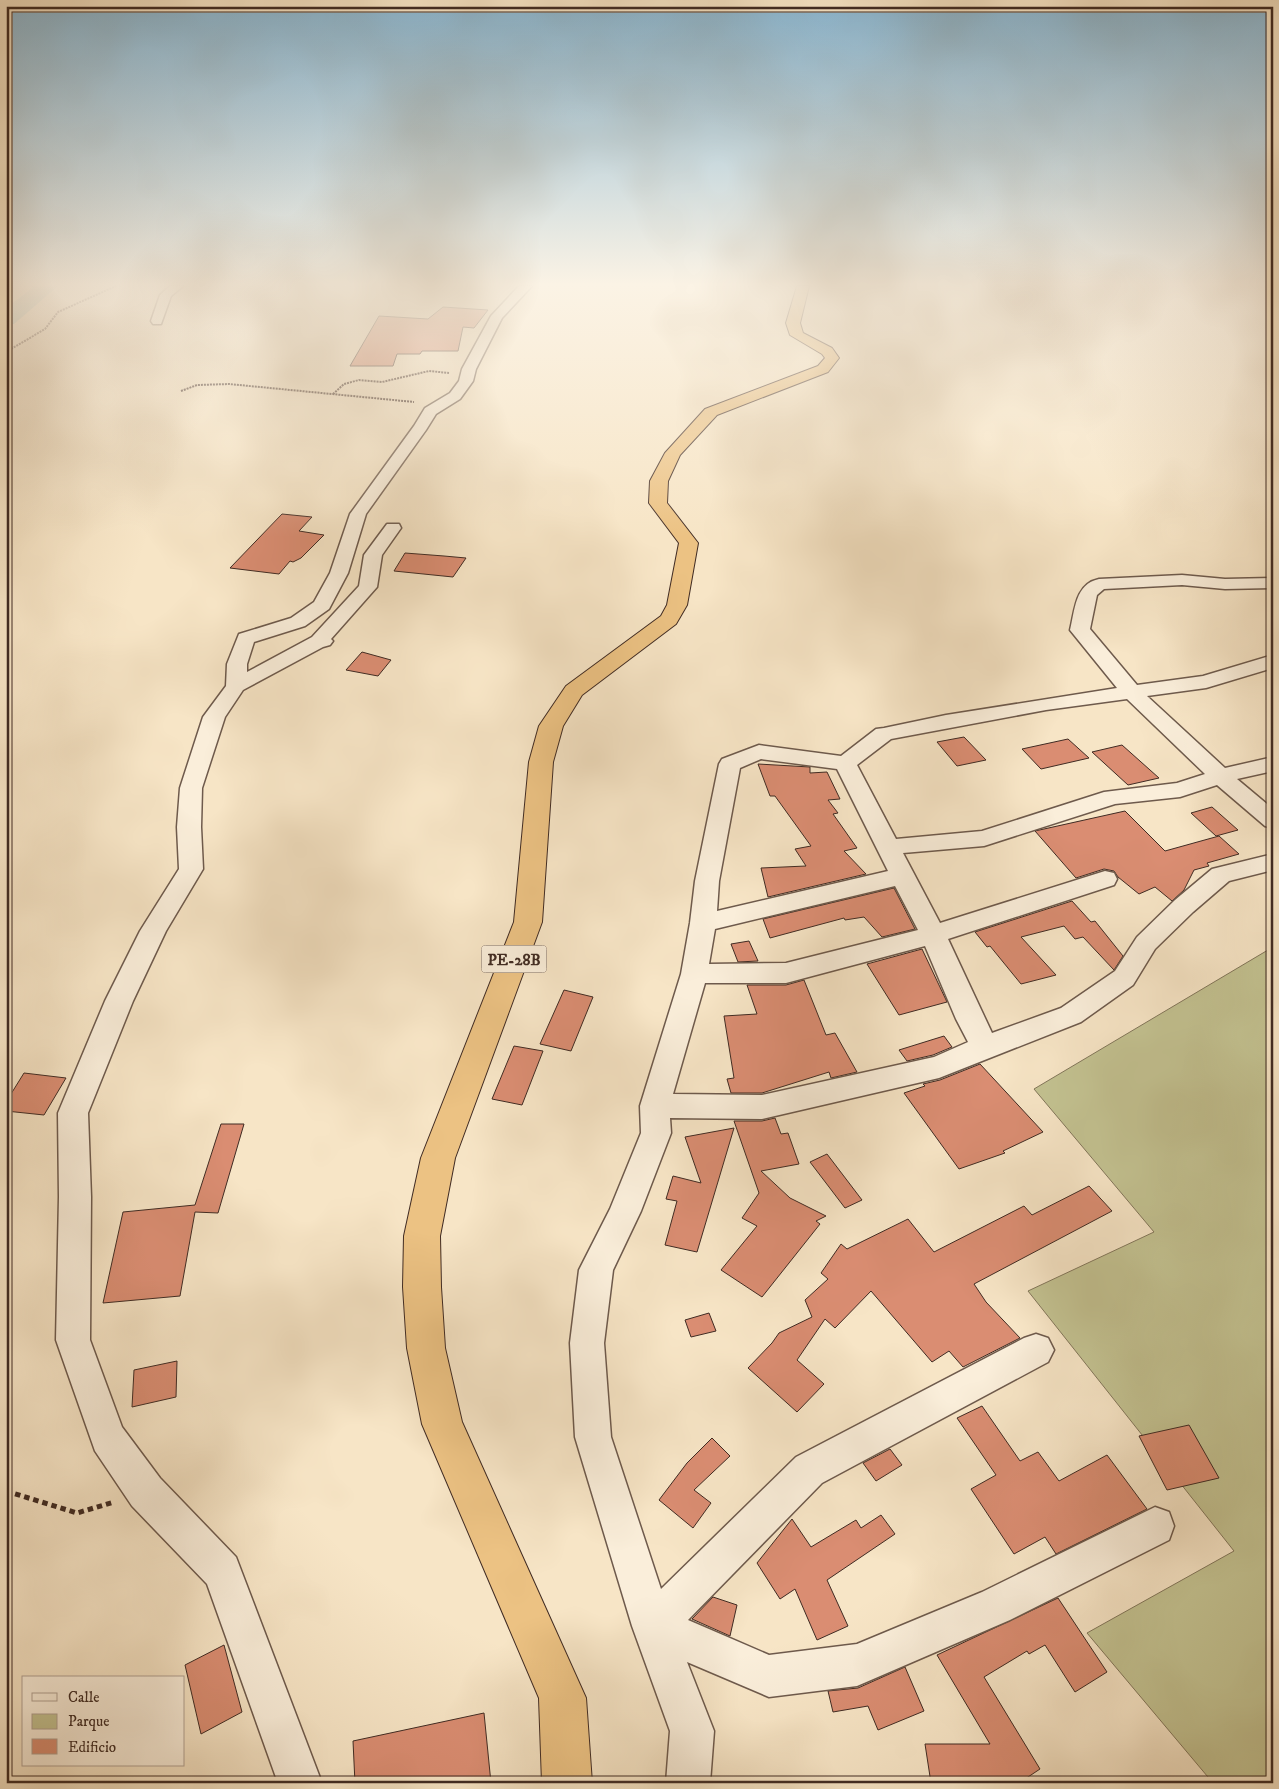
<svg xmlns="http://www.w3.org/2000/svg" width="1279" height="1789" viewBox="0 0 1279 1789" font-family="'IM FELL DW Pica',serif">
<rect width="100%" height="100%" fill="#f7e5c6"/>
<filter id="stains"><feTurbulence type="fractalNoise" baseFrequency=".004" numOctaves="4"/><feColorMatrix values="0 0 0 0 .2 0 0 0 0 .09 0 0 0 0 .02 0 0 0 .5 -.17"/></filter>
<radialGradient id="worn" r=".72"><stop offset=".6" stop-color="#630" stop-opacity="0"/><stop offset="1" stop-color="#630" stop-opacity=".3"/></radialGradient>
<polygon fill="#c3c291" stroke="#82765a" points="1273,947 1273,1783 1213,1783 1087,1633 1234,1551 1028,1291 1154,1232 1034,1089"/>
<g fill="none" stroke-linecap="round" stroke-linejoin="round">
<polygon fill="#9dbfb6" fill-rule="evenodd" points="35,286 58,286 14,324 6,325 6,308"/>
</g>
<g fill="#da8d72" stroke="#402b23">
<polygon points="443,307 488,310 474,328 463,327 458,351 422,351 420,354 397,354 393,366 350,366 379,316 428,319"/>
<polygon points="282,514 312,517 299,531 324,535 301,558 293,562 290,561 279,574 230,568"/>
<polygon points="405,553 444,556 466,558 453,577 394,571"/>
<polygon points="362,652 391,660 378,676 346,670"/>
<polygon points="964,737 986,760 957,766 937,742"/>
<polygon points="1068,739 1089,758 1041,769 1022,749"/>
<polygon points="1122,745 1159,778 1128,785 1092,752"/>
<polygon points="758,764 810,767 810,773 827,772 840,799 828,800 838,813 833,814 857,848 844,851 866,874 768,897 761,868 806,866 795,849 811,846 775,796 770,796"/>
<polygon points="1212,807 1238,830 1216,836 1191,813"/>
<polygon points="1125,811 1165,851 1219,836 1239,854 1207,863 1209,866 1194,870 1184,890 1172,901 1155,887 1139,894 1118,877 1114,871 1104,869 1076,878 1035,831"/>
<polygon points="894,888 915,929 882,937 864,917 845,920 844,918 770,938 763,919"/>
<polygon points="1072,901 1091,922 1095,921 1123,956 1114,970 1083,937 1075,939 1064,926 1021,937 1056,975 1021,984 990,946 987,947 975,932"/>
<polygon points="749,941 758,961 738,962 731,944"/>
<polygon points="922,949 947,1002 899,1015 867,964"/>
<polygon points="804,980 826,1035 835,1033 857,1072 831,1078 829,1072 762,1093 731,1093 727,1079 734,1078 724,1016 757,1014 747,985 786,985"/>
<polygon points="564,990 593,997 571,1051 540,1044"/>
<polygon points="944,1036 952,1047 933,1055 907,1061 899,1050"/>
<polygon points="514,1046 543,1051 522,1105 492,1099"/>
<polygon points="980,1064 1043,1132 1003,1151 1005,1153 959,1169 904,1093 925,1086 923,1084 940,1080"/>
<polygon points="24,1073 66,1078 44,1115 6,1111 6,1102"/>
<polygon points="775,1118 781,1134 788,1133 799,1164 761,1171 790,1198 826,1216 816,1221 820,1224 762,1297 721,1270 757,1226 742,1218 759,1193 734,1121 762,1121"/>
<polygon points="221,1124 244,1124 218,1213 195,1212 180,1296 103,1303 123,1212 195,1205"/>
<polygon points="734,1128 697,1252 665,1245 677,1201 666,1199 673,1176 701,1183 685,1137"/>
<polygon points="827,1154 862,1200 845,1208 810,1162"/>
<polygon points="1089,1186 1112,1211 974,1284 986,1302 1020,1338 963,1367 949,1351 932,1362 871,1291 835,1328 825,1319 797,1360 824,1384 797,1412 748,1368 772,1343 779,1333 812,1317 805,1300 828,1279 821,1273 841,1244 847,1249 908,1219 934,1252 1024,1206 1032,1215"/>
<polygon points="709,1313 716,1331 691,1337 685,1320"/>
<polygon points="177,1361 176,1397 132,1407 134,1370"/>
<polygon points="982,1406 1020,1461 1038,1452 1059,1481 1107,1455 1147,1509 1056,1554 1045,1537 1014,1554 971,1489 996,1475 957,1418"/>
<polygon points="1189,1425 1219,1478 1167,1490 1139,1436"/>
<polygon points="712,1438 730,1456 694,1490 711,1503 693,1528 659,1500 687,1463"/>
<polygon points="890,1449 902,1465 876,1481 863,1463"/>
<polygon points="881,1515 895,1534 827,1580 848,1626 817,1640 795,1589 780,1599 757,1563 792,1519 811,1547 856,1520 861,1528"/>
<polygon points="713,1597 737,1605 730,1636 692,1619"/>
<polygon points="1058,1598 1107,1672 1075,1692 1045,1645 1029,1654 1027,1651 984,1677 1040,1769 1019,1783 931,1783 925,1744 990,1744 937,1655"/>
<polygon points="224,1645 242,1712 201,1734 185,1665"/>
<polygon points="905,1667 924,1711 878,1730 868,1706 833,1712 828,1691 858,1688"/>
<polygon points="484,1713 491,1783 355,1783 353,1741"/>
</g>
<g fill="none" stroke-linecap="round" stroke-linejoin="round">
<g stroke="#6e5a4c" stroke-width="3">
<g id="minor">
<polygon points="170,286 183,286 171,296 161,324 153,324 151,321 160,295"/>
<polygon points="519,286 532,286 502,318 476,369 473,381 460,399 436,414 426,430 366,514 348,573 329,609 305,626 254,642 247,664 247,672 312,637 359,586 364,555 387,524 399,524 401,528 382,555 377,587 331,639 333,641 330,645 323,647 243,690 225,717 202,788 201,827 203,869 166,931 133,1001 88,1113 91,1197 90,1340 122,1427 160,1478 236,1557 322,1783 278,1783 207,1584 132,1506 95,1451 56,1340 59,1197 58,1113 105,1001 140,931 179,869 177,827 180,788 203,717 226,686 227,664 239,634 291,618 314,602 330,573 350,514 414,426 425,408 450,393 459,381 462,369 491,316"/>
<path d="M1182,575L1225,579L1273,578V588L1225,589L1182,585L1104,589L1097,595L1090,629L1137,685L1203,676L1273,655V668L1206,688L1147,696L1225,768L1273,757V771L1237,779L1273,809V828L1265,826L1217,785L1180,797L1115,804L984,846L903,853L940,923L1105,871L1114,873L1117,879L1114,885L948,939L992,1033L1061,1008L1115,971L1137,937L1175,900L1212,869L1273,854V870L1229,881L1193,912L1155,949L1133,985L1081,1022L939,1078L762,1119L670,1118L671,1133L641,1211L613,1270L604,1343L611,1437L661,1589L796,1457L1024,1338L1036,1334L1048,1338L1054,1350L1048,1362L822,1483L688,1620L769,1655L857,1644L982,1592L1155,1507L1169,1512L1174,1526L1169,1540L1010,1620L857,1686L769,1697L687,1662L714,1731L710,1783H666L670,1731L632,1626L575,1437L570,1343L579,1270L610,1209L641,1133L640,1106L681,974L690,923L695,881L719,764L722,759L759,745L841,756L876,729L884,728L946,715L1117,688L1070,630C1075,610 1075,584 1099,579ZM1127,699L1205,774L1177,783L1104,792L982,831L896,839L857,765L891,739L1046,710ZM761,759L837,769L888,871L717,911L719,881L740,768ZM895,886L918,930L786,963L709,964L715,929ZM925,946L956,1019L968,1042L934,1057L762,1095L673,1094L705,983H786Z"/>
</g>
</g>
<g stroke="#402b23" stroke-width="2">
<polygon id="highway" points="797,286 809,286 800,323 803,333 832,348 839,358 828,372 717,415 680,455 668,481 667,503 698,543 687,605 676,624 582,695 563,726 553,762 542,922 455,1158 440,1236 441,1287 445,1348 462,1422 586,1698 592,1783 542,1783 539,1698 422,1424 407,1348 403,1287 404,1236 421,1158 514,922 529,762 539,726 566,686 661,616 667,605 679,543 649,503 650,481 665,453 705,409 818,366 825,358 822,354 790,335 786,323"/>
</g>
<g stroke="#402b23" stroke-width="2" stroke-dasharray="2 1" stroke-linecap="butt">
<polyline points="6,352 45,329 58,312 116,286"/>
<polyline points="181,391 197,385 229,384 414,402"/>
<polyline points="333,394 344,384 359,380 382,382 429,371 449,373"/>
</g>
<polyline stroke="#402b23" stroke-width="5" stroke-dasharray="5.5 4" stroke-linecap="butt" points="6,1491 77,1513 114,1502"/>
<use href="#minor" fill="#faeeda" fill-rule="evenodd"/>
<use href="#highway" fill="#ecc283" fill-rule="evenodd"/>
</g>
<linearGradient id="sky" x2="0" y2="1"><stop stop-color="#8ab8d4"/><stop offset="0.53" stop-color="#fbf3e5"/><stop offset="1" stop-color="#fbf3e5" stop-opacity="0"/></linearGradient>
<rect width="1279" height="537" fill="url(#sky)"/>
<g text-anchor="middle" stroke-width="4" stroke-linejoin="round" paint-order="stroke">
<rect fill="#faeeda" stroke="#78665a" stroke-width="1" x="481.5" y="945.5" width="65" height="27" rx="4"/>
<g font-size="16" font-weight="bold" fill="#402b23">
<text x="514" y="965">PE-28B</text>
</g>
</g>
<rect width="1279" height="1789" fill="none" stroke="#f7e5c6" stroke-width="25"/>
<rect x="8" y="8" width="1264" height="1774" fill="none" stroke="#402b23" stroke-width="2.5"/>
<rect x="12" y="12" width="1254" height="1764" fill="none" stroke="#402b23"/>
<rect x="22" y="1676" width="162" height="90" fill="#faeeda" stroke="#b0a091"/>
<rect x="32" y="1693" width="25" height="8" fill="#faeeda" stroke="#b0a091"/>
<text x="68" y="1702" font-size="15" fill="#402b23">Calle</text>
<rect x="32" y="1714" width="25" height="15" fill="#c3c291" stroke="#b0a091"/>
<text x="68" y="1726" font-size="15" fill="#402b23">Parque</text>
<rect x="32" y="1739" width="25" height="15" fill="#da8d72" stroke="#b0a091"/>
<text x="68" y="1752" font-size="15" fill="#402b23">Edificio</text>
<rect width="100%" height="100%" filter="url(#stains)"/>
<rect width="100%" height="100%" fill="url(#worn)"/>
</svg>
